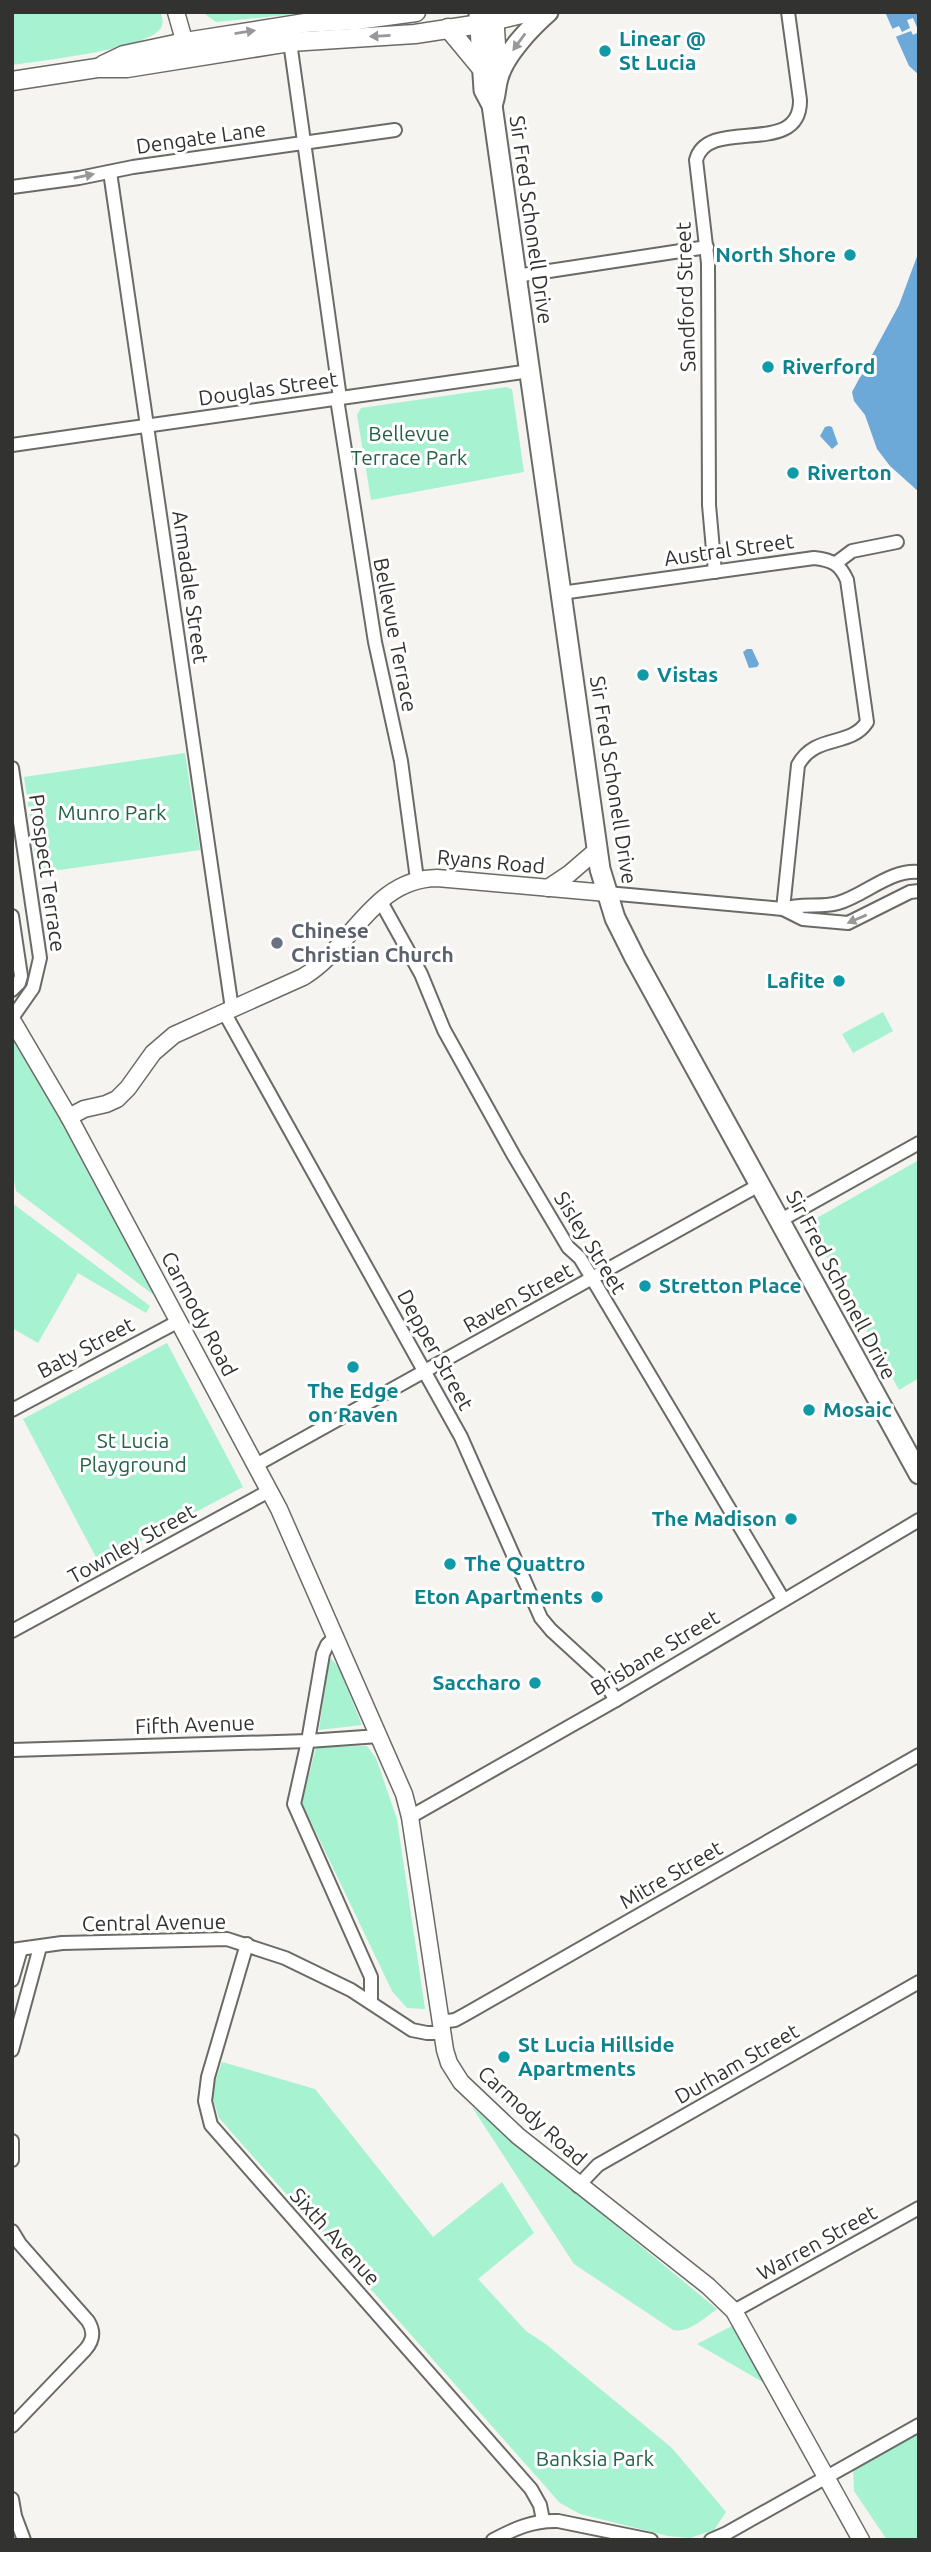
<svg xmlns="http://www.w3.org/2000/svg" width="931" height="2552" viewBox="0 0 931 2552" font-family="Ubuntu,sans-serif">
<rect width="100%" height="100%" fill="#f5f4f1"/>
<g fill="#a7f2d0">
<path d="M12,12H161C162,18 164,23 161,28C148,49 39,61 12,65Z"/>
<polygon points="202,12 319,12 216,22"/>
<polygon points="506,387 512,389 524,472 371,500 357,415 361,408"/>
<polygon points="185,753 200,850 38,873 24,777"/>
<polygon points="883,1012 893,1031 853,1053 842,1034"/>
<polygon points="12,1031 155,1296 16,1191 12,1170"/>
<polygon points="919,1160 919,1378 899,1390 808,1223"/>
<polygon points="12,1203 150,1306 146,1313 78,1273 38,1343 12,1328"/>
<polygon points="167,1343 243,1487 99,1563 23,1419"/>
<polygon points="329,1657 338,1666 362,1725 319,1730"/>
<polygon points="367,1746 376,1758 397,1819 425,2009 407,2008 392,1991 302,1803 316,1747"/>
<polygon points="222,2062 315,2089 433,2237 502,2182 534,2233 478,2279 526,2331 547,2345 672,2448 726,2512 714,2530 690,2538 668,2536 580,2514 560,2503 219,2118 211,2093"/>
<path d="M472,2107L717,2309C704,2318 690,2333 673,2330L574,2264Z"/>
<polygon points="732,2326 768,2385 697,2344"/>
<polygon points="919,2432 919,2540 887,2540 854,2491 853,2468"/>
</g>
<g fill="#6da9d8">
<polygon points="885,12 919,12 919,75 909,66"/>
<polygon points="919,251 919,492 890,466 877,449 865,415 854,401 852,392 899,305"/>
<polygon points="829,426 832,427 838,444 832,449 820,436 825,427"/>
<polygon points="747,649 752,649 759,664 757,667 749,668 743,652"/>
</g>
<polygon fill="#f5f4f1" points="913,18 919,32 913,35 911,31 895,37 892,29 899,26 902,32 910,28 907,20"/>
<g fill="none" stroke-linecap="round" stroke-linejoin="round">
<g stroke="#6a6a67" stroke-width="16">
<g id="minor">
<polyline points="290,42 340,398"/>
<polyline points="110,172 232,1009"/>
<polyline points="12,187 79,178 133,167 395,130"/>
<polyline points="516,276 707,247"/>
<polyline points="337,399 375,642 401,761 417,879"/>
<polyline points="12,445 530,371"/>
<polyline points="836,563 852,551 897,542"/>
<path d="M715,572L709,505L708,263L696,160C708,115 801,159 800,100L788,12"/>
<path d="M561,593L814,558C832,560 840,564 847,580L867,722C850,748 816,733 798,765L783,909"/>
<polyline points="12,768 40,958 33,988 12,1018"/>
<path d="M607,893L783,909C802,903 820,908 838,903C864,896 890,869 919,872"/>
<polyline points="380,900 421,974 444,1030 514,1156 568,1247 580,1258 783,1599"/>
<polyline points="783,909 803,919 848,923 910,892 919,891"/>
<polyline points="12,916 21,976 19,983 12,990"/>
<polyline points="224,1012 461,1437 541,1618 551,1630 599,1674 616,1700"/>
<polyline points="781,1220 919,1143"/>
<polyline points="12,1410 179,1321"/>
<polyline points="256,1465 761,1184"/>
<polyline points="12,1631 269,1491"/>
<polyline points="336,1636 327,1645 323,1654 308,1741 294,1804 371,1977 371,2001"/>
<polyline points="12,1750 308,1741 379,1736"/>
<polyline points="410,1817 616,1700 919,1520"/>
<polyline points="247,1944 208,2077 205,2101 211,2125 531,2489 540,2505 543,2520"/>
<polyline points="12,1950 62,1943 227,1939 285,1958 351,1990 412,2030 427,2033 442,2033"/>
<polyline points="12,1980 21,1949"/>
<polyline points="440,2022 455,2020 466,2014 919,1755"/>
<polyline points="12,2050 40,1947"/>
<polyline points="12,2141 12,2160"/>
<polyline points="578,2186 598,2165 919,1982"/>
<path d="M12,2231L20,2244L88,2321C95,2332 93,2341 85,2350L12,2426"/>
<polyline points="734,2311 919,2208"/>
<polyline points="12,2499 15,2516 24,2540"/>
<path d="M493,2540C514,2529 533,2520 558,2521L651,2540"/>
<polyline points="711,2540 727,2533 919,2425"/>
</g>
</g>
<g stroke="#6a6a67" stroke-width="19">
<g id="tertiary">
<polyline points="176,12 188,54"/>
<polyline points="548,888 569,874 598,849"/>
<polyline points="12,1020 69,1117 279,1509 404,1794 410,1817 445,2050 449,2063 461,2082 518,2136 708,2286 734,2311 861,2540"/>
<path d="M69,1117L84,1109L106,1104L117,1099L128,1088L153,1053L174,1035L303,977C352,948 372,879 437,878L607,893"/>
</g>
</g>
<g stroke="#6a6a67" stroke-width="21">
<g id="secondary">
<polyline points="494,12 498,78"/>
<polyline points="448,28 482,69"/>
<polyline points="103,65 124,55 185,42 305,23 357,20 416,12"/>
<polyline points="12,81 97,68 127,68 290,42 415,34 480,24 530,12"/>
</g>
</g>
<g stroke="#6a6a67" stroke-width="23">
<g id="primary">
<polyline points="479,12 484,90 492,105 600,869 615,918 635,958 919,1474"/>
<path d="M492,105C496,96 495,88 498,78C504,55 530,28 548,12"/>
</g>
</g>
<use href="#minor" stroke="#fff" stroke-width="12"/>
<use href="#tertiary" stroke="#fff" stroke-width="16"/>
<use href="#secondary" stroke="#fff" stroke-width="18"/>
<use href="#primary" stroke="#fff" stroke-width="19"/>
</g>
<defs><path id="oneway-solid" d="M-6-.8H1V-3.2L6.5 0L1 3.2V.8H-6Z" transform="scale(1.75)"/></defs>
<g fill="#989898">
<use href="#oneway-solid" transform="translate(245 32) rotate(-9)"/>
<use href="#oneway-solid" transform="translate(380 36) rotate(177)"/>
<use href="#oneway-solid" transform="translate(519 42) rotate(126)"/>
<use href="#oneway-solid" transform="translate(84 176) rotate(-11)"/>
<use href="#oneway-solid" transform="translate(857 919) rotate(157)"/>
</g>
<g fill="#0f9aa8" stroke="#fff" stroke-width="2.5">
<circle cx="605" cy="51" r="7"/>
<circle cx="850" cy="255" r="7"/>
<circle cx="768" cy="367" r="7"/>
<circle cx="793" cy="473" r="7"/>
<circle cx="643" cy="675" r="7"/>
<circle cx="839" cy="981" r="7"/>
<circle cx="645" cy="1286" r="7"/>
<circle cx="353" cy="1367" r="7"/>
<circle cx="809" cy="1410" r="7"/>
<circle cx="791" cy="1519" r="7"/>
<circle cx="450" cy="1564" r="7"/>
<circle cx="597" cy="1597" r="7"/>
<circle cx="535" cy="1683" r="7"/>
<circle cx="504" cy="2057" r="7"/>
</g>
<circle fill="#6b7280" stroke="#fff" stroke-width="2.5" cx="277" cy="943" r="7"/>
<g text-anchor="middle" stroke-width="6" stroke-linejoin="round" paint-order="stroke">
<g font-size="21" font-weight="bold" fill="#0d838f" stroke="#fff" text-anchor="start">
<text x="619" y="46">Linear @<tspan x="619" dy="24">St Lucia</tspan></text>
<text x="836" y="262" text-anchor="end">North Shore</text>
<text x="782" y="374">Riverford</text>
<text x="807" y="480">Riverton</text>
<text x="657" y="682">Vistas</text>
<text x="825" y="988" text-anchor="end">Lafite</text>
<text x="659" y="1293">Stretton Place</text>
<text x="353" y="1398" text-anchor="middle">The Edge<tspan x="353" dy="24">on Raven</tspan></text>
<text x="823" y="1417">Mosaic</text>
<text x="777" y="1526" text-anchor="end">The Madison</text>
<text x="464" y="1571">The Quattro</text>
<text x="583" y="1604" text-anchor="end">Eton Apartments</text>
<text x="521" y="1690" text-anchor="end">Saccharo</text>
<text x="518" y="2052">St Lucia Hillside<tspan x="518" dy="24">Apartments</tspan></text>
</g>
<g font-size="21" fill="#323231" stroke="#fff">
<text transform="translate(201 138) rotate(-8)" y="7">Dengate Lane</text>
<text transform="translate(531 220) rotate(82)" y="7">Sir Fred Schonell Drive</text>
<text transform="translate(686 297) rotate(-92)" y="7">Sandford Street</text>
<text transform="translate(268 389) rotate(-8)" y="7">Douglas Street</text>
<text transform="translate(729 550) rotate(-8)" y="7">Austral Street</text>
<text transform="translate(190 587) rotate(82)" y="7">Armadale Street</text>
<text transform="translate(395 635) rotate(79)" y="7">Bellevue Terrace</text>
<text transform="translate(613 780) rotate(81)" y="7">Sir Fred Schonell Drive</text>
<text transform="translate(491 862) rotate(5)" y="7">Ryans Road</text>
<text transform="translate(47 873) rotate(82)" y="7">Prospect Terrace</text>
<text transform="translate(590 1243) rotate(58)" y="7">Sisley Street</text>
<text transform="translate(841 1285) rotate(62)" y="7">Sir Fred Schonell Drive</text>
<text transform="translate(518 1298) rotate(-29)" y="7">Raven Street</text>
<text transform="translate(199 1314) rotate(62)" y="7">Carmody Road</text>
<text transform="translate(86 1348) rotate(-28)" y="7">Baty Street</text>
<text transform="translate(435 1350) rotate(61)" y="7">Depper Street</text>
<text transform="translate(132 1544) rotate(-29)" y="7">Townley Street</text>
<text transform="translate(655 1653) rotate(-31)" y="7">Brisbane Street</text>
<text transform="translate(195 1725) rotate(-2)" y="7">Fifth Avenue</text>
<text transform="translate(671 1875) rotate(-30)" y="7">Mitre Street</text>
<text transform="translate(154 1923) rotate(-1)" y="7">Central Avenue</text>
<text transform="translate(737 2064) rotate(-30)" y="7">Durham Street</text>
<text transform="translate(532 2116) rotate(42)" y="7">Carmody Road</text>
<text transform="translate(335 2237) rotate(48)" y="7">Sixth Avenue</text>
<text transform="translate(817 2243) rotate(-29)" y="7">Warren Street</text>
</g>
<g font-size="21" fill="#26624a" stroke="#fff">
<text x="409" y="441">Bellevue<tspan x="409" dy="24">Terrace Park</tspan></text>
<text x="112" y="820">Munro Park</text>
<text x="133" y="1448">St Lucia<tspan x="133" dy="24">Playground</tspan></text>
<text x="595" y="2466">Banksia Park</text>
</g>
<g font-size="21" font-weight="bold" fill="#5b616d" stroke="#fff" text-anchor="start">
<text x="291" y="938">Chinese<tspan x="291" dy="24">Christian Church</tspan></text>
</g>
</g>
<rect width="931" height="2552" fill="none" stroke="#323231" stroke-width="28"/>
</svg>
